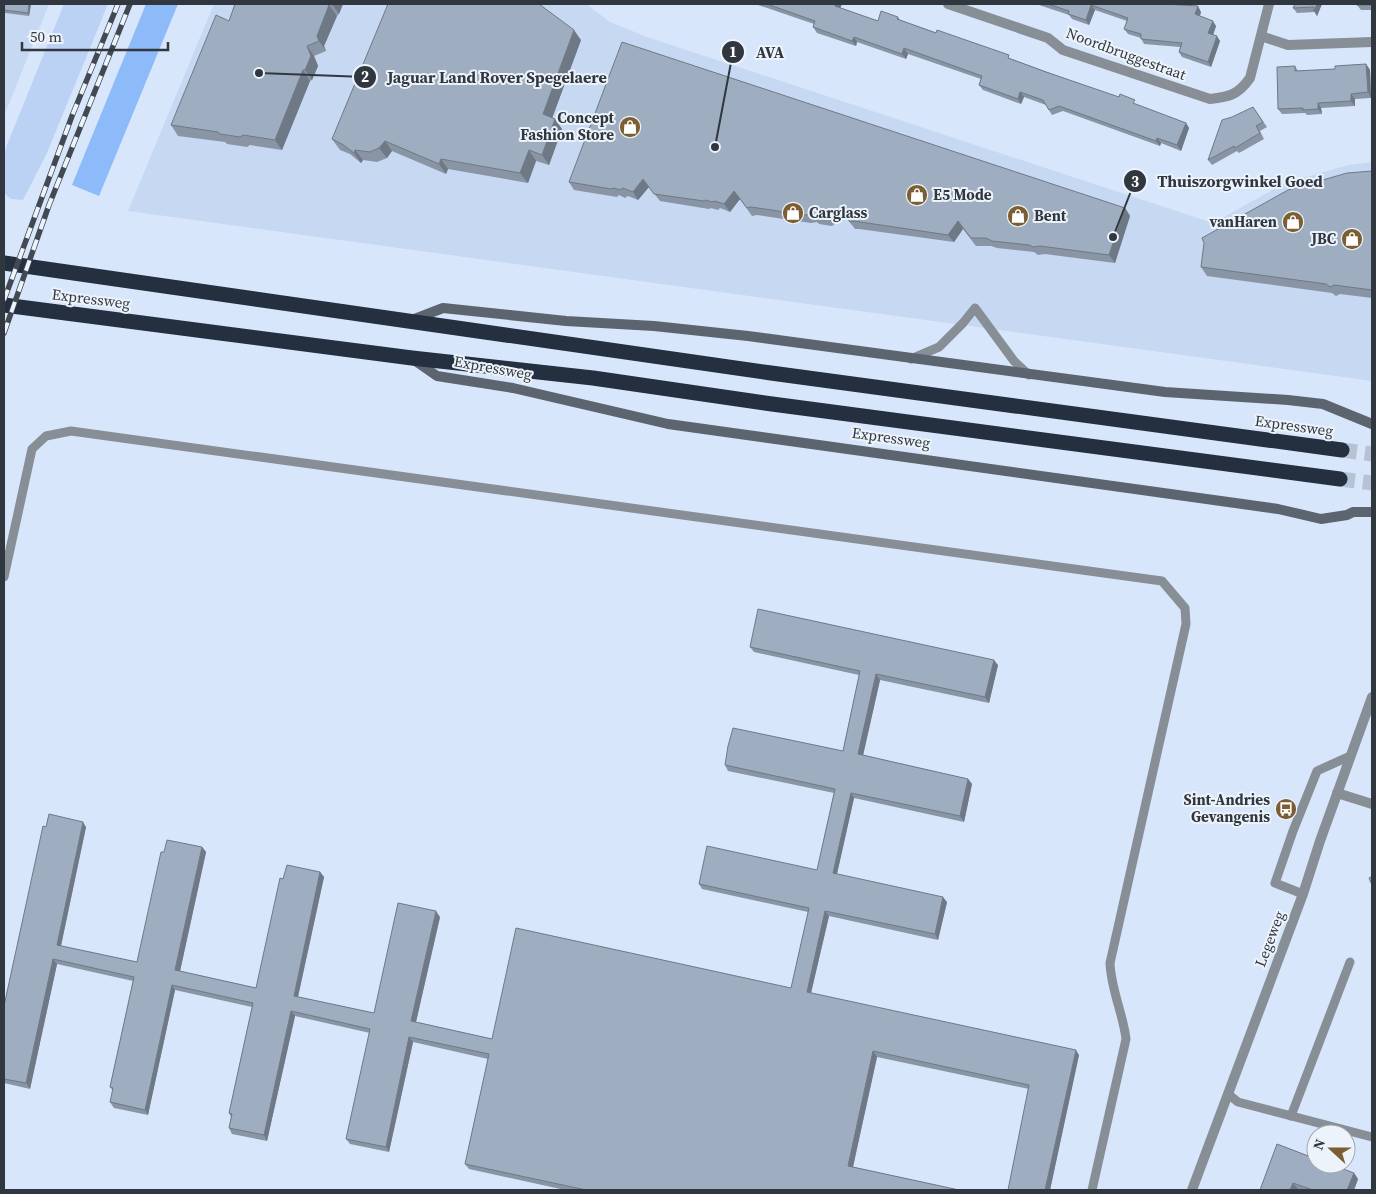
<svg xmlns="http://www.w3.org/2000/svg" width="1376" height="1194" viewBox="0 0 1376 1194" font-family="'Source Serif 4',serif">
<rect width="100%" height="100%" fill="#d8e6fb"/>
<g fill="#c6d8f2">
<polygon points="4,4 49,4 4,116"/>
<polygon points="214,4 586,4 610,22 647,37 1213,223 1285,183 1349,165 1372,162 1372,381 128,211"/>
</g>
<polygon fill="#bbd2f4" points="64,4 108,4 47,153 23,200 11,199 4,193 4,156 7,145"/>
<polygon fill="#8dbaf9" points="146,4 178,4 99,196 72,185"/>
<g fill="none" stroke-linecap="round" stroke-linejoin="round">
<g stroke="#b7c3d5" stroke-width="15" stroke-dasharray="15 8" stroke-linecap="butt">
<polyline points="1342,450 1372,454"/>
<polyline points="1340,479 1372,483"/>
</g>
<g stroke="#888e96" stroke-width="9">
<polyline points="911,359 939,347 963,323 975,308 1014,361 1029,375"/>
<path d="M4,577L32,449L46,436L71,431L1162,581L1185,608L1186,624L1110,963C1111,990 1123,1013 1126,1039L1092,1190"/>
<polyline points="1303,894 1275,883 1293,831 1317,771 1350,756"/>
<polyline points="1228,1094 1238,1102 1372,1137"/>
<polyline points="1291,1116 1350,962"/>
</g>
<g stroke="#888e96" stroke-width="10">
<path d="M948,4L1048,38L1063,50L1210,99C1229,97 1238,95 1250,78L1269,4"/>
<polyline points="1261,36 1288,45 1372,42"/>
<polyline points="1337,793 1372,804"/>
<polyline points="1192,1190 1303,894 1320,841 1372,697"/>
</g>
<g stroke="#5c6470" stroke-width="10">
<polyline points="412,320 443,308 566,321 654,326 748,336 1165,392 1288,400 1323,404 1372,424"/>
<polyline points="414,360 437,376 513,388 668,424 1278,509 1321,519 1347,515 1353,512 1372,512"/>
</g>
<g stroke="#242f3f" stroke-width="15">
<polyline points="4,263 771,373 1342,450"/>
<polyline points="4,305 412,358 593,378 772,404 1340,479"/>
</g>
<g stroke="#424952" stroke-width="5.5">
<g id="rail">
<polyline points="4,300 72,116 118,4"/>
<polyline points="4,333 49,205 130,4"/>
</g>
</g>
<use href="#rail" stroke="#edf3fb" stroke-width="4" stroke-dasharray="11" stroke-linecap="butt"/>
</g>
<g fill="#8995a5">
<polygon points="4,4 31,4 29,16 5,13 4,21"/>
<polygon points="235,4 343,4 339,14 337,16 324,46 326,51 314,56 318,66 312,80 310,81 282,150 250,145 247,147 227,144 225,142 178,136 171,125 229,21"/>
<polygon points="755,4 842,4 840,8 878,21 898,17 900,20 1012,59 1186,123 1189,128 1181,151 1161,143 1160,146 1063,111 1052,115 1046,105 1024,97 1021,104 983,90 979,85 981,79 908,54 906,59 857,42 856,46 817,33 813,27 814,24"/>
<polygon points="1036,4 1164,4 1201,12 1200,16 1216,26 1213,35 1220,41 1211,67 1182,57 1179,52 1180,47 1144,44 1141,38 1128,34 1124,29 1127,21 1095,10 1089,25 1072,19 1069,15"/>
<polygon points="1295,4 1322,4 1317,16 1315,12 1297,13 1293,8"/>
<polygon points="1372,4 1372,10 1361,10 1357,5"/>
<polygon points="581,40 552,118 562,129 549,165 536,161 528,183 448,169 446,174 392,151 387,158 377,162 363,160 361,163 350,154 340,150 332,139"/>
<polygon points="1366,64 1370,70 1371,98 1355,99 1355,106 1321,108 1322,114 1307,115 1305,113 1282,114 1278,109 1295,66 1298,71 1335,69"/>
<polygon points="1253,107 1267,127 1260,131 1264,139 1239,153 1237,151 1212,165 1208,160"/>
<polygon points="1372,171 1372,298 1340,294 1336,296 1332,293 1207,276 1201,267"/>
<polygon points="569,182 1125,208 1130,216 1115,263 1045,254 1038,255 1034,252 997,248 991,246 976,246 963,229 954,242 859,229 855,229 845,216 832,226 819,224 817,222 811,223 757,215 752,216 740,199 730,212 720,208 718,210 711,208 709,209 660,201 649,187 638,200 628,196 625,198 619,195 617,197 574,190"/>
<polygon points="750,647 998,665 989,703 880,680 863,755 968,779 972,784 964,822 854,798 837,874 947,902 938,940 829,916 811,993 1079,1055 1050,1190 1008,1190 1029,1089 877,1057 853,1167 959,1190 565,1190 469,1169 465,1164 488,1059 413,1042 389,1152 350,1144 346,1139 370,1033 295,1016 267,1141 232,1134 229,1128 231,1117 229,1113 252,1007 175,990 148,1115 114,1108 110,1102 113,1091 110,1087 133,981 57,964 30,1089 4,1083 4,1006 46,827 86,827 61,946 137,962 164,852 202,847 206,852 180,971 256,988 283,879 320,872 324,877 298,997 374,1013 440,917 416,1022 492,1039 791,988 808,912 702,889 699,884 817,870 834,793 728,771 725,765 843,751 859,675 754,652"/>
<polygon points="1277,1144 1354,1173 1358,1179 1354,1190 1300,1190 1298,1189 1260,1190"/>
</g>
<g fill="#6f7986">
<polygon points="29,4 31,4 29,16 28,13"/>
<polygon points="332,4 343,4 339,14"/>
<polygon points="836,4 842,4 839,11 835,6"/>
<polygon points="1317,4 1322,4 1317,16 1314,11"/>
<polygon points="329,5 337,16 324,46 326,51 319,41 317,36"/>
<polygon points="1091,5 1095,10 1089,25 1086,20"/>
<polygon points="1198,6 1201,12 1198,20 1195,14"/>
<polygon points="1213,21 1216,26 1212,38 1208,33"/>
<polygon points="574,30 581,40 550,124 543,114"/>
<polygon points="1217,36 1220,41 1211,67 1208,62"/>
<polygon points="854,37 857,42 856,46 852,41"/>
<polygon points="307,46 314,56 318,66 312,80 305,70"/>
<polygon points="904,48 908,54 906,59 902,54"/>
<polygon points="1366,64 1370,70 1371,98 1368,92"/>
<polygon points="303,70 310,81 282,150 275,140"/>
<polygon points="1020,92 1024,97 1021,104 1018,99"/>
<polygon points="1351,94 1355,99 1355,106 1351,101"/>
<polygon points="1318,103 1321,108 1322,114 1318,109"/>
<polygon points="555,119 562,129 549,165 542,155"/>
<polygon points="1186,123 1189,128 1181,151 1177,145"/>
<polygon points="1157,138 1161,143 1160,146 1156,141"/>
<polygon points="385,141 392,151 387,158 379,148"/>
<polygon points="355,150 363,160 361,163 354,153"/>
<polygon points="529,150 536,161 528,183 520,173"/>
<polygon points="441,159 448,169 446,174 439,164"/>
<polygon points="643,179 649,187 638,200 633,192"/>
<polygon points="734,191 740,199 730,212 724,204"/>
<polygon points="1125,208 1130,216 1115,263 1109,255"/>
<polygon points="958,221 963,229 954,242 948,235"/>
<polygon points="994,660 998,665 989,703 985,697"/>
<polygon points="876,674 880,680 862,760 858,754"/>
<polygon points="968,779 972,784 964,822 960,816"/>
<polygon points="851,793 854,798 836,878 833,873"/>
<polygon points="83,822 86,827 60,950 57,945"/>
<polygon points="202,847 206,852 179,976 175,970"/>
<polygon points="320,872 324,877 297,1001 294,996"/>
<polygon points="943,897 947,902 938,940 935,934"/>
<polygon points="436,911 440,917 415,1026 411,1021"/>
<polygon points="825,911 829,916 810,997 807,992"/>
<polygon points="53,959 57,964 30,1089 26,1083"/>
<polygon points="172,985 175,990 148,1115 145,1110"/>
<polygon points="291,1011 295,1016 267,1141 264,1135"/>
<polygon points="409,1037 413,1042 389,1152 386,1147"/>
<polygon points="1076,1050 1079,1055 1050,1190 1045,1190"/>
<polygon points="873,1051 877,1057 852,1171 848,1166"/>
<polygon points="1354,1173 1358,1179 1354,1190 1347,1190"/>
<polygon points="1293,1183 1298,1189 1297,1190 1290,1190"/>
</g>
<g fill="#9fadc0" stroke="#6f7986">
<polygon points="4,4 29,4 28,13 4,10"/>
<polygon points="235,4 332,4 329,5 317,36 319,41 307,46 311,56 305,70 303,70 275,140 243,135 240,137 220,134 218,132 171,125 216,15 229,21"/>
<polygon points="388,4 539,4 574,30 543,114 555,119 542,155 529,150 520,173 441,159 439,164 385,141 379,148 370,152 355,150 354,153 342,144 332,139"/>
<polygon points="767,4 836,4 835,6 878,21 881,11 898,17 897,19 936,33 937,30 1009,55 1008,58 1046,72 1119,97 1120,94 1135,100 1133,103 1186,123 1177,145 1157,138 1156,141 1059,106 1049,110 1043,100 1020,92 1018,99 979,85 982,76 904,48 902,54 854,37 852,41 813,27 815,21"/>
<polygon points="1048,4 1164,4 1198,6 1195,14 1213,21 1208,33 1217,36 1208,62 1179,52 1182,43 1141,39 1141,34 1124,29 1128,18 1091,5 1086,20 1068,14 1069,11"/>
<polygon points="1295,4 1317,4 1314,11 1314,7 1293,8"/>
<rect x="1357" y="4" width="15" height="1"/>
<polygon points="622,42 1125,208 1109,255 1040,246 1033,247 1029,245 992,241 986,238 971,238 958,221 948,235 854,221 850,222 840,209 827,218 814,216 811,214 805,215 751,207 747,208 734,191 724,204 715,201 712,202 706,200 704,201 654,194 643,179 633,192 623,188 620,190 614,188 611,189 569,182"/>
<polygon points="1366,64 1368,92 1351,94 1351,101 1318,103 1318,109 1303,110 1303,108 1278,109 1277,67 1295,66 1295,71 1335,69 1335,66"/>
<polygon points="1253,107 1263,122 1256,126 1260,133 1235,148 1234,146 1208,160 1222,120 1232,117"/>
<polygon points="1372,171 1372,290 1334,285 1330,287 1326,284 1201,267 1204,243 1202,238 1288,190 1347,173"/>
<polygon points="758,609 994,660 985,697 876,674 858,754 968,779 960,816 851,793 833,873 943,897 935,934 825,911 807,992 1076,1050 1045,1190 1008,1190 1029,1085 873,1051 848,1166 959,1190 586,1190 465,1164 489,1054 409,1037 386,1147 346,1139 370,1029 291,1011 264,1135 229,1128 232,1114 229,1113 253,1003 172,985 145,1110 110,1102 113,1088 110,1087 134,977 53,959 26,1083 4,1079 4,1006 43,826 46,827 49,814 83,822 57,945 137,962 161,852 164,852 167,840 202,847 175,970 256,988 280,878 283,879 287,865 320,872 294,996 374,1013 398,903 436,911 411,1021 492,1039 516,928 791,988 809,908 699,884 707,846 817,870 835,789 725,765 728,746 733,728 843,751 860,671 750,647"/>
<polygon points="1372,876 1372,885 1369,878"/>
<polygon points="1277,1144 1316,1159 1316,1164 1330,1164 1354,1173 1347,1190 1313,1190 1293,1183 1290,1190 1260,1190"/>
</g>
<defs>
<g id="shop-disc" transform="scale(1.125)"><circle r="9.5" fill="#7b5e32" stroke="#edf3fb"/><path d="M-5-2.5h2.3a2.7 3.5 0 0 1 5.4 0H5L5.5 6h-11ZM-1.5-2.5h3a1.5 2.3 0 0 0-3 0Z" fill="#fff"/></g>
<g id="bus-disc" transform="scale(1.125)"><circle r="9.5" fill="#7b5e32" stroke="#edf3fb"/><path d="M-5-6H5V4H4V6H2V4H-2V6H-4V4H-5ZM-3.5-4V0h7V-4ZM-3.5 1.2v1.5H-2V1.2ZM2 1.2v1.5H3.5V1.2Z" fill="#fff"/></g>
</defs>
<g fill-rule="evenodd">
<use href="#shop-disc" x="630" y="127"/>
<use href="#shop-disc" x="917" y="195"/>
<use href="#shop-disc" x="793" y="213"/>
<use href="#shop-disc" x="1018" y="216"/>
<use href="#shop-disc" x="1293" y="222"/>
<use href="#shop-disc" x="1352" y="239"/>
<use href="#bus-disc" x="1286" y="809"/>
</g>
<g text-anchor="middle" stroke-width="4" stroke-linejoin="round" paint-order="stroke">
<g font-size="15" fill="#31373f" stroke="#edf3fb">
<text transform="translate(1126 54) rotate(20)" y="5">Noordbruggestraat</text>
<text transform="translate(91 299) rotate(7)" y="5">Expressweg</text>
<text transform="translate(493 368) rotate(10)" y="5">Expressweg</text>
<text transform="translate(1294 426) rotate(8)" y="5">Expressweg</text>
<text transform="translate(891 438) rotate(8)" y="5">Expressweg</text>
<text transform="translate(1270 939) rotate(-69)" y="5">Legeweg</text>
</g>
<g font-size="15" font-weight="bold" fill="#31373f" stroke="#edf3fb" text-anchor="end">
<text x="614" y="123">Concept<tspan x="614" dy="17">Fashion Store</tspan></text>
<text x="933" y="200" text-anchor="start">E5 Mode</text>
<text x="809" y="218" text-anchor="start">Carglass</text>
<text x="1034" y="221" text-anchor="start">Bent</text>
<text x="1277" y="227">vanHaren</text>
<text x="1336" y="244">JBC</text>
<text x="1270" y="805">Sint-Andries<tspan x="1270" dy="17">Gevangenis</tspan></text>
</g>
</g>
<path fill="none" stroke="#31373f" stroke-width="2" d="M715 147L733 52M259 73L365 77M1113 237L1135 181"/>
<g fill="#31373f" stroke="#edf3fb" stroke-width="2">
<circle cx="715" cy="147" r="5"/>
<circle cx="259" cy="73" r="5"/>
<circle cx="1113" cy="237" r="5"/>
<circle cx="733" cy="52" r="12"/>
<circle cx="365" cy="77" r="12"/>
<circle cx="1135" cy="181" r="12"/>
</g>
<g font-size="15" text-anchor="middle" font-weight="bold" fill="#fff">
<text x="733" y="57">1</text>
<text x="365" y="82">2</text>
<text x="1135" y="187">3</text>
</g>
<g font-size="16" text-anchor="middle" font-weight="bold" fill="#31373f" stroke="#edf3fb" stroke-width="4" stroke-linejoin="round" paint-order="stroke">
<text x="770" y="58">AVA</text>
<text x="497" y="83">Jaguar Land Rover Spegelaere</text>
<text x="1240" y="187">Thuiszorgwinkel Goed</text>
</g>
<rect width="1376" height="1194" fill="none" stroke="#31373f" stroke-width="10"/>
<g transform="translate(1331 1149) rotate(291)"><circle r="24" fill="#edf3fb" stroke="#a2a8b0"/>
<path d="M0-4L9 19L0 12L-9 19Z" fill="#7b5e32"/>
<text y="-8" font-size="14" font-weight="bold" text-anchor="middle" fill="#31373f">N</text>
</g>
<path d="M22 42v8h146v-8" fill="none" stroke="#31373f" stroke-width="2.5"/>
<text x="30" y="42" font-size="15" fill="#31373f" stroke="#edf3fb" stroke-width="4" paint-order="stroke">50 m</text>
</svg>
